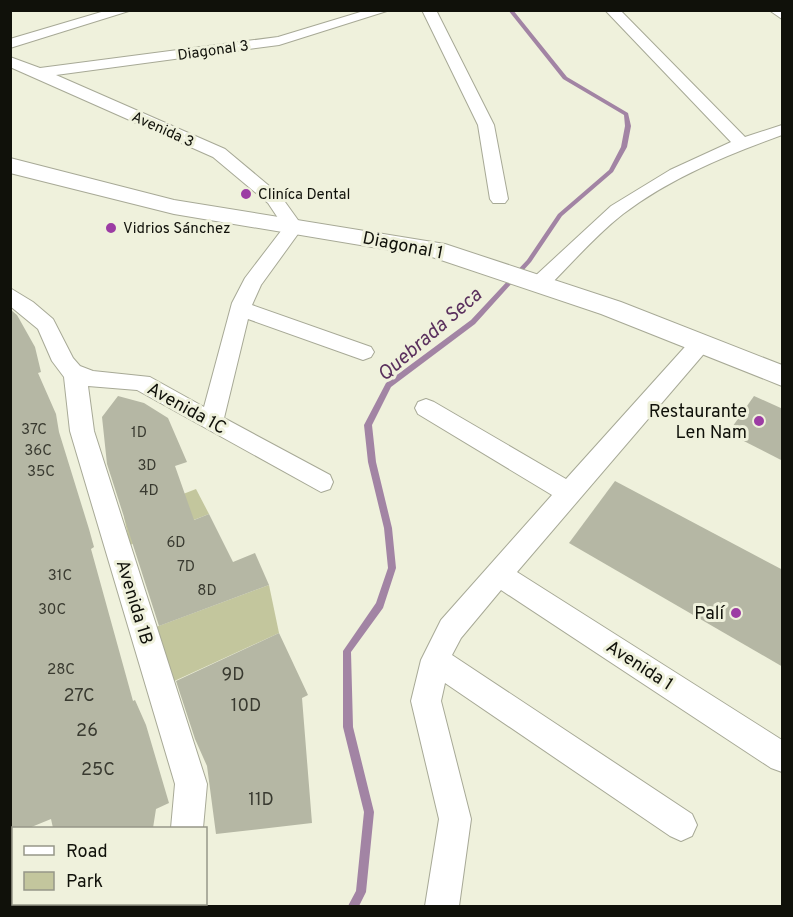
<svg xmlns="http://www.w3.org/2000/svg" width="793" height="917" viewBox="0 0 793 917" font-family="Overpass,sans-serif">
<rect width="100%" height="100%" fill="#eff1dc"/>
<g fill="#c3c69d">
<polygon points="196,489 209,514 130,545 124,517"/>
<polygon points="269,585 279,633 170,683 156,627"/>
<polygon points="13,835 14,904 71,904 72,906 11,906 10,837"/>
</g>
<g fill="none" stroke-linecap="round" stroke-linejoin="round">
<polygon fill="#a284a4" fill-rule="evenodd" points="508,10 513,10 567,77 628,113 631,126 627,147 613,172 562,216 531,262 475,324 391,387 372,425 376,462 392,528 396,568 383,608 351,652 353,727 374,812 366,892 359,906 348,906 356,891 364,812 343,727 343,651 376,603 388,568 384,528 368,462 364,425 386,383 471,320 527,260 558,214 609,170 621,147 625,126 624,115 563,79"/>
</g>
<g fill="#b5b7a4">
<polygon points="10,309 17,315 35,347 41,372 38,373 56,414 59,432 89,529 94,547 91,549 133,701 135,700 146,725 169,803 156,809 153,828 53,828 51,819 29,828 10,828"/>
<polygon points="118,396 144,403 168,418 187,462 175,466 194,520 209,514 233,562 255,553 269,585 159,626 107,464 102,417"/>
<polygon points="754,396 783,409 783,461 728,433"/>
<polygon points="615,481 783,570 783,667 569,543"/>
<polygon points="279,633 308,695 302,698 312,823 216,834 207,766 195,739 176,681"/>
</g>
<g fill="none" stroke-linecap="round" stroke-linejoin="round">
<g stroke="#a7a996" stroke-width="2">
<g id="minor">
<polygon points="108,10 132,10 10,48 10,39"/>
<polygon points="367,10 390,10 279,45 56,75 225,149 280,195 303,227 261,285 252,305 371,347 374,352 371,357 363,360 248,319 224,418 330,475 333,482 330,489 321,492 137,390 88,386 94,431 207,784 203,828 171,828 175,784 70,431 64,377 52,361 38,329 10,306 10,288 33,302 53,319 73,358 80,366 93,371 150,377 204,407 232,303 245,278 284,227 268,203 213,157 10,67 10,57 40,68 278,37"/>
<polygon points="422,10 436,10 494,125 508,199 505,203 493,203 490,199 478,125"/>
<path d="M605,10H620L745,137L782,125V135C727,155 670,178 623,214C595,236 572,263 547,288H533L530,283L533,278L611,206L670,170L731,142Z"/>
<polygon points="769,10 782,10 782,19"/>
<polygon points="700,336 708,339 711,344 708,349 517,572 782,740 782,772 771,768 501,590 461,638 452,655 692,814 697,825 692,836 681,841 670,836 445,683 441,701 471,819 459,906 425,906 439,819 411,701 421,660 441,620 552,495 418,414 415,408 418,402 426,399 434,402 566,479 692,339"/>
<polygon points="162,904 196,904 195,906 161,906"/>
</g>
</g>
<g stroke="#a7a996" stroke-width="2">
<polygon id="major" points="10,158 174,200 445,244 621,302 782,365 782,386 601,314 432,257 174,214 10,173"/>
</g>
<use href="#minor" fill="#fff" fill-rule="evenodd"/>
<use href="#major" fill="#fff" fill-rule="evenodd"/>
</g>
<g fill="#9c3ca4" stroke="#eff1dc" stroke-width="2">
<circle cx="246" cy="194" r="6"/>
<circle cx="111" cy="228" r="6"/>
<circle cx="759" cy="421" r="6"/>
<circle cx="736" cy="613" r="6"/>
</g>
<g text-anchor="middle" stroke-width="6" stroke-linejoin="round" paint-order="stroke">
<g font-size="15" fill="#10110a" stroke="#eff1dc">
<text transform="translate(213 50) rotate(-8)" y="5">Diagonal 3</text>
<text transform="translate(163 129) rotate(24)" y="5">Avenida 3</text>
</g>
<g font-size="15" fill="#10110a" stroke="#eff1dc" text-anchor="start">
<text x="258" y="199">Cliníca Dental</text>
<text x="123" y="233">Vidrios Sánchez</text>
</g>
<g font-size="15" fill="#393a30">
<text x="34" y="434">37C</text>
<text x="139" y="437">1D</text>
<text x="38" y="455">36C</text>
<text x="147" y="470">3D</text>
<text x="41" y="476">35C</text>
<text x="149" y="495">4D</text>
<text x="176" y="547">6D</text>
<text x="186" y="571">7D</text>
<text x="60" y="580">31C</text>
<text x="207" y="595">8D</text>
<text x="52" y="614">30C</text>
<text x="61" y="674">28C</text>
</g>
<g font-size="18" fill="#10110a" stroke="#eff1dc">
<text transform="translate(403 245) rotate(11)" y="6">Diagonal 1</text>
<text transform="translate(187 408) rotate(29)" y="6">Avenida 1C</text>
<text transform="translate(135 602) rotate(73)" y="6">Avenida 1B</text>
<text transform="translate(640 665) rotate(33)" y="6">Avenida 1</text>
</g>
<g font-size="18" fill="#10110a" stroke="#eff1dc" text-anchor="end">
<text x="747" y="417">Restaurante<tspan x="747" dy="21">Len Nam</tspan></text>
<text x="724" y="619">Palí</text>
</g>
<g font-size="18" fill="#393a30">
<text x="233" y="680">9D</text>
<text x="79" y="701">27C</text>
<text x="246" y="711">10D</text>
<text x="87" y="736">26</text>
<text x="98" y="775">25C</text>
<text x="261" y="805">11D</text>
</g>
<g font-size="20" font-style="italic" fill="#5a305d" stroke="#eff1dc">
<text transform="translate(429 334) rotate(-41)" y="7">Quebrada Seca</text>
</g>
</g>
<rect width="793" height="917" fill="none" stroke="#10110a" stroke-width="24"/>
<rect x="12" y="827" width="195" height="78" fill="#eff1dc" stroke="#969788" stroke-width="1.5"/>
<rect x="24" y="846" width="30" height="9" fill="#ffffff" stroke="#969788" stroke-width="1.5"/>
<text x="66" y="857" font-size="18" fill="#10110a">Road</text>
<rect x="24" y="872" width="30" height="18" fill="#c3c69d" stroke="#969788" stroke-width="1.5"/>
<text x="66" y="887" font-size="18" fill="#10110a">Park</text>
</svg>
